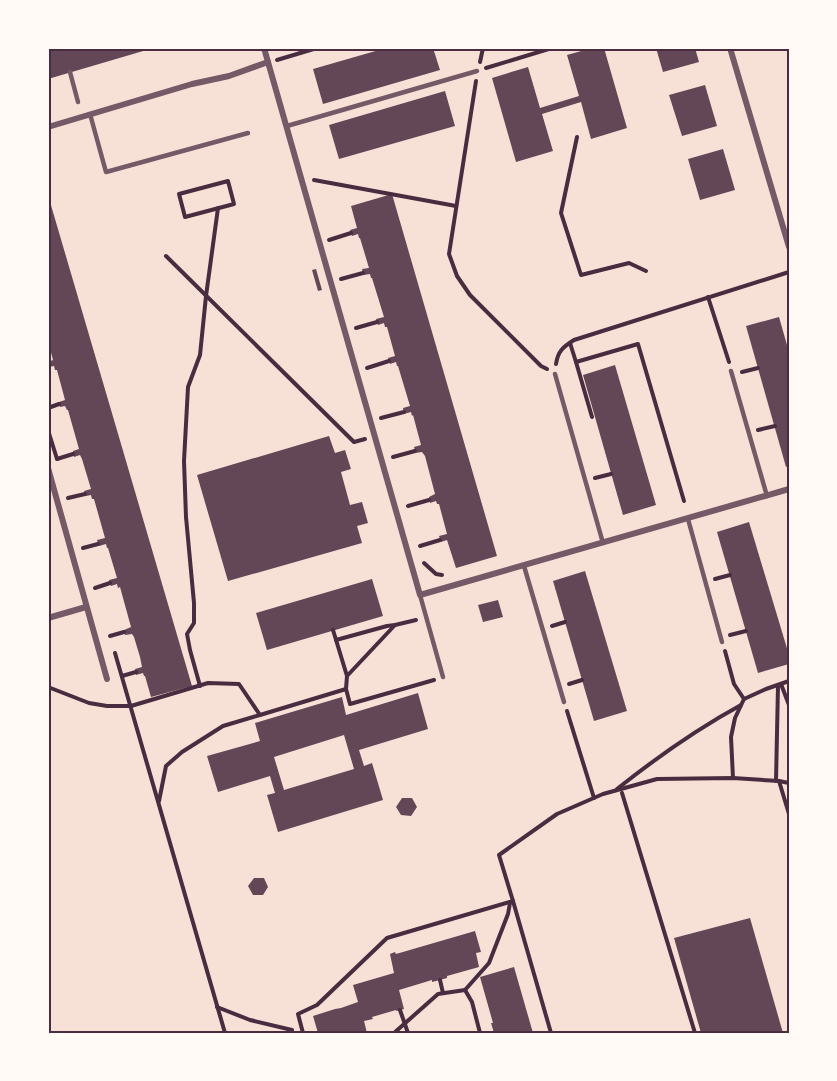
<svg xmlns="http://www.w3.org/2000/svg" width="837" height="1081" viewBox="0 0 837 1081" font-family="Lato,sans-serif">
<rect width="100%" height="100%" fill="#f7e1d7"/>
<g fill="#644757" fill-rule="evenodd">
<polygon points="48,48 150,48 150,49 48,79"/>
<polygon points="386,48 433,48 440,70 323,104 313,69"/>
<polygon points="592,48 604,48 627,128 591,139 581,102 542,114 553,151 516,162 492,78 528,67 540,108 579,96 567,55"/>
<polygon points="656,48 695,48 699,62 663,72"/>
<polygon points="705,85 717,126 682,136 669,95"/>
<polygon points="445,91 455,126 339,159 329,125"/>
<polygon points="723,149 735,190 700,200 688,159"/>
<polygon points="392,194 497,556 456,568 447,540 441,542 439,536 447,534 439,504 437,504 436,501 430,503 429,497 435,494 425,456 422,452 415,453 415,451 414,447 421,445 413,415 412,416 411,412 404,414 403,408 410,406 398,366 397,366 396,362 390,364 388,358 395,356 387,327 385,327 384,323 378,325 376,319 384,317 372,278 371,278 370,274 364,275 363,273 362,269 369,268 360,238 359,238 358,234 352,236 350,230 357,228 351,206"/>
<polygon points="48,195 192,686 151,697 145,676 144,676 143,673 136,675 135,669 142,667 140,657 134,637 132,634 125,635 124,630 131,627 120,587 118,588 117,584 111,586 109,580 117,578 108,548 107,548 106,544 99,546 98,544 97,540 105,538 94,499 92,499 91,495 86,496 85,494 84,491 91,489 82,459 80,455 74,457 73,454 73,451 79,449 68,410 67,410 65,406 60,407 59,404 59,402 65,400 57,370 55,370 54,366 49,367 48,366 48,362 53,360 48,341"/>
<polygon points="316,269 322,290 318,291 312,270"/>
<polygon points="779,317 789,352 789,466 786,467 746,326"/>
<polygon points="615,365 656,505 623,515 583,375"/>
<polygon points="329,436 335,453 345,450 351,469 341,472 350,505 362,502 368,523 357,526 362,543 228,581 197,475"/>
<polygon points="749,522 789,655 789,664 758,673 717,532"/>
<polygon points="585,571 627,711 594,721 553,581"/>
<polygon points="372,579 383,616 267,650 256,613"/>
<polygon points="498,600 503,617 483,622 478,605"/>
<path d="M418,693L428,729L359,750L364,766L372,763L383,800L278,832L267,795L275,793L270,776L218,792L207,756L260,741L255,723L342,697L346,715ZM344,735L354,769L284,790L274,757Z"/>
<polygon points="402,798 412,798 417,807 411,816 401,815 396,807"/>
<polygon points="254,878 264,878 268,887 263,895 253,895 248,886"/>
<polygon points="750,918 783,1033 701,1033 674,938"/>
<polygon points="475,931 481,952 476,953 479,967 447,976 447,978 440,980 432,982 432,980 399,990 404,1009 396,1011 396,1010 372,1017 373,1019 364,1021 367,1033 318,1033 313,1016 335,1009 341,1008 358,1002 353,985 394,973 390,954 395,952 396,954"/>
<polygon points="514,967 533,1033 494,1033 491,1023 493,1023 480,977"/>
</g>
<g fill="none" stroke-linecap="round" stroke-linejoin="round">
<g stroke="#4a2c40" stroke-width="4">
<polyline points="277,60 317,48"/>
<polyline points="480,62 483,48"/>
<polyline points="486,68 552,48"/>
<polyline points="476,81 449,254 457,276 470,295 541,366 547,369"/>
<polyline points="577,137 561,213 581,275 629,263 646,271"/>
<polyline points="314,180 456,206"/>
<polygon points="228,181 234,204 185,217 179,194"/>
<polyline points="329,240 351,233"/>
<polyline points="166,256 354,442 365,439"/>
<polyline points="341,279 363,273"/>
<polyline points="708,297 729,362"/>
<polyline points="356,328 377,322"/>
<polyline points="570,343 576,362 638,344 684,501"/>
<polyline points="576,362 592,417"/>
<path d="M556,364C558,351 563,347 574,340L789,272"/>
<polyline points="367,368 389,361"/>
<polyline points="742,372 758,368"/>
<polyline points="48,408 59,404"/>
<polyline points="381,418 404,412"/>
<polyline points="48,430 57,459"/>
<polyline points="758,430 775,426"/>
<polyline points="393,457 415,451"/>
<polyline points="57,459 73,454"/>
<polyline points="595,478 611,474"/>
<polyline points="68,498 85,494"/>
<polyline points="408,506 429,500"/>
<polyline points="420,546 440,540"/>
<polyline points="83,548 98,544"/>
<polyline points="424,563 436,574 442,575"/>
<polyline points="715,579 730,575"/>
<polyline points="95,588 110,583"/>
<polyline points="552,626 565,622"/>
<polyline points="333,630 347,676"/>
<polyline points="730,635 746,631"/>
<polyline points="110,636 124,632"/>
<polyline points="336,640 387,626 395,625"/>
<polyline points="725,651 734,684 744,699"/>
<polyline points="115,653 225,1033"/>
<polyline points="122,676 136,672"/>
<polyline points="569,684 582,680"/>
<polyline points="781,684 789,705"/>
<polyline points="200,686 190,650 187,634 194,623 194,603 186,517 184,461 188,387 200,355 206,296 218,208"/>
<polyline points="48,687 89,703 107,706 131,706 208,683 239,684 260,715 346,689 350,704 434,680"/>
<polyline points="346,689 347,676 395,625 416,620"/>
<polyline points="567,711 594,798"/>
<polyline points="733,778 731,737 735,718 744,699 766,689 789,681"/>
<polyline points="776,781 778,686"/>
<polyline points="779,781 789,814"/>
<path d="M617,789C656,758 697,729 741,705"/>
<polyline points="622,793 695,1033"/>
<polyline points="159,801 166,766 182,752 223,726 260,715"/>
<polyline points="513,901 551,1033"/>
<polyline points="440,980 443,993"/>
<polyline points="465,990 472,1002 480,1033"/>
<polyline points="217,1007 250,1020 292,1030 289,1033"/>
<polyline points="400,1010 408,1033"/>
<polyline points="303,1033 298,1014 317,1005 387,938 513,901 499,855 557,814 603,794 657,779 733,778 779,781 789,783"/>
<polyline points="394,1033 438,994 465,990 489,963 508,914 510,903"/>
</g>
<g stroke="#755966" stroke-width="4.5">
<polyline points="70,72 78,102"/>
<polyline points="90,114 106,172 248,133"/>
<polyline points="287,126 477,71"/>
<polyline points="731,371 767,496"/>
<polyline points="555,374 603,543"/>
<polyline points="688,519 722,642"/>
<polyline points="524,566 564,702"/>
<polyline points="420,595 443,677"/>
</g>
<g stroke="#755966" stroke-width="6">
<polyline points="264,48 420,595 789,489"/>
<polyline points="730,48 789,247"/>
<polyline points="48,127 192,84 229,76 268,62"/>
<polyline points="48,468 107,679"/>
<polyline points="48,618 86,607"/>
</g>
</g>
<rect width="837" height="1081" fill="none" stroke="#fffaf5" stroke-width="99"/>
<rect x="50" y="50" width="738" height="982" fill="none" stroke="#4a2c40" stroke-width="2"/>
</svg>
